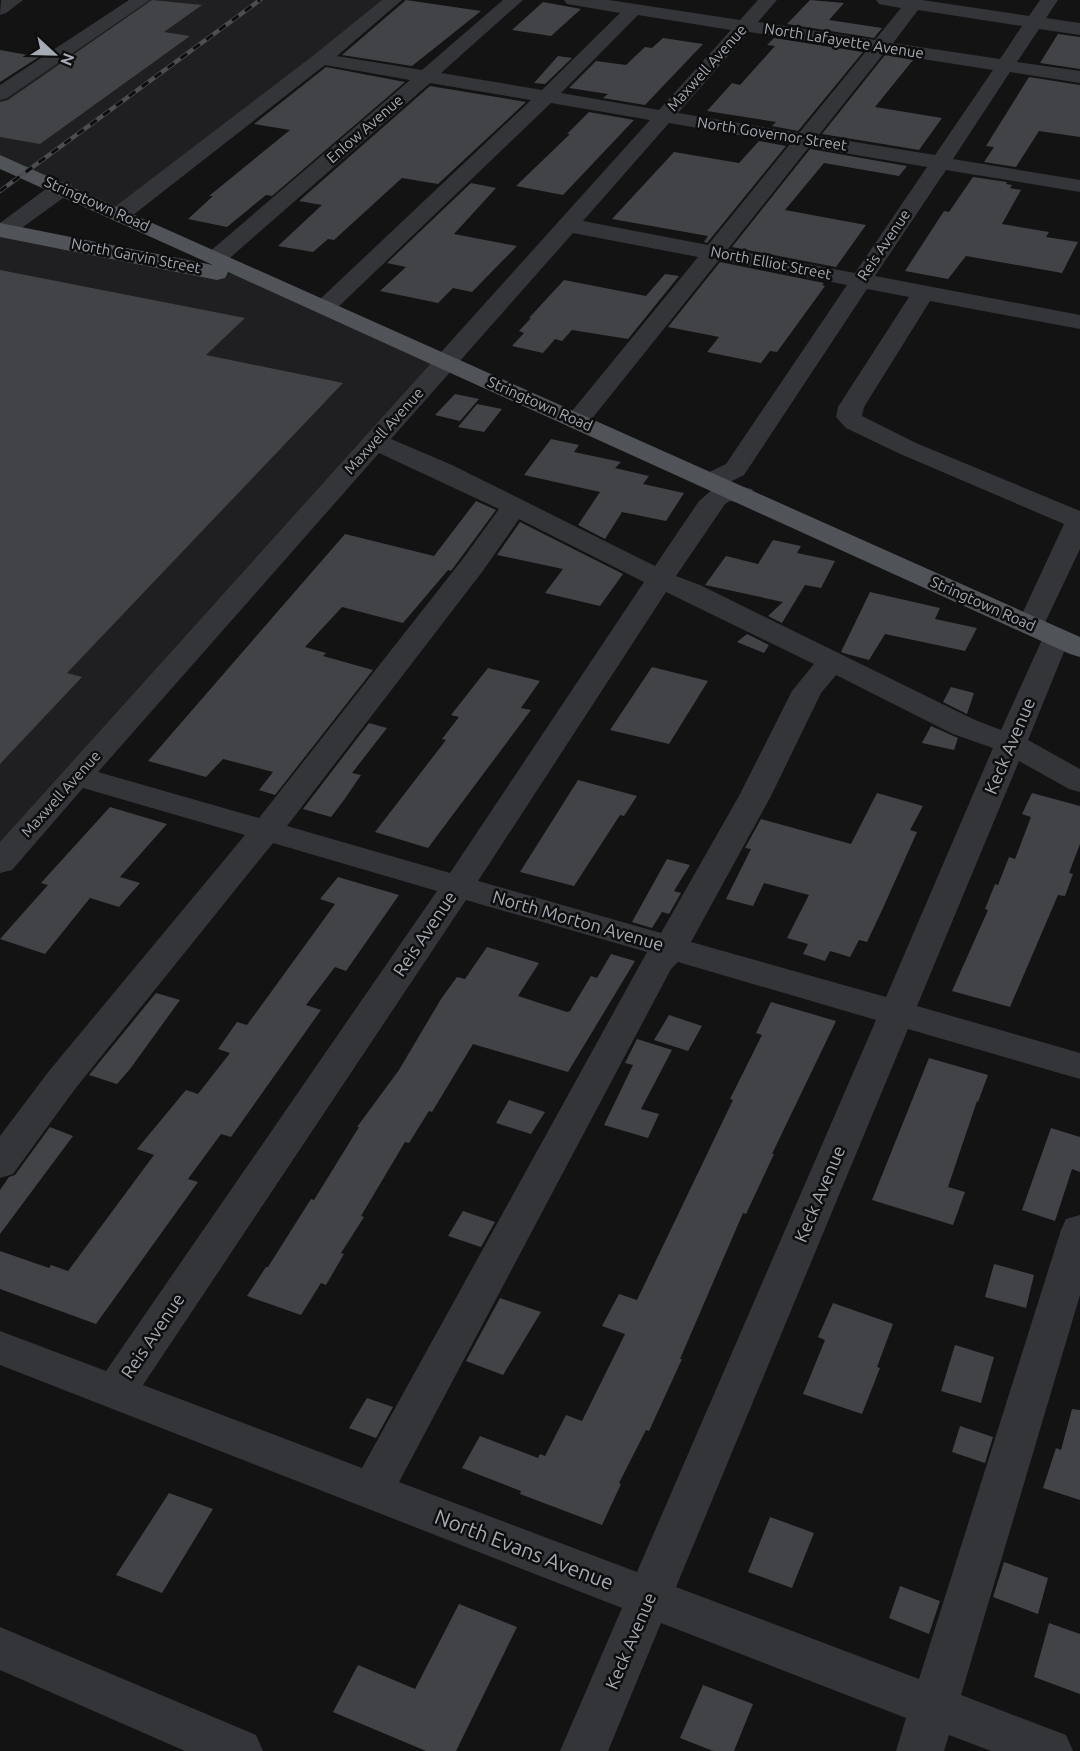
<svg xmlns="http://www.w3.org/2000/svg" width="1080" height="1751" viewBox="0 0 1080 1751" font-family="Ubuntu,sans-serif">
<rect width="100%" height="100%" fill="#131314"/>
<g fill="#1f1f21">
<polygon points="141,0 392,0 120,214 0,160 0,94"/>
<polygon points="0,222 272,283 445,361 0,860"/>
</g>
<g fill="#424347">
<polygon points="152,0 202,5 164,32 190,36 40,144 0,137 0,102 8,100"/>
<polygon points="406,0 481,11 412,66 342,55"/>
<polygon points="810,0 844,3 829,20 882,28 874,38 787,24"/>
<polygon points="543,2 581,9 551,36 512,30"/>
<polygon points="1058,34 1080,37 1080,69 1040,63"/>
<polygon points="663,38 703,44 645,105 603,98 608,94 569,88 596,61 626,65 645,47 652,48"/>
<polygon points="774,38 863,52 798,131 772,126 776,122 707,111 732,83 740,85 775,46 767,45"/>
<polygon points="0,50 39,57 0,82"/>
<polygon points="885,55 913,60 875,107 942,118 919,150 822,134"/>
<polygon points="558,56 572,58 545,84 534,83"/>
<polygon points="326,67 405,82 272,196 266,195 227,227 188,219 213,196 209,196 290,130 254,124"/>
<polygon points="1029,77 1080,85 1080,137 1039,131 1016,167 984,162 994,147 986,146"/>
<polygon points="430,86 526,102 438,184 402,178 334,240 328,239 313,252 278,246 322,205 299,201"/>
<polygon points="589,112 634,120 563,195 516,186 570,134 567,134"/>
<polygon points="759,141 786,146 707,243 704,242 708,236 612,219 674,152 739,163"/>
<polygon points="810,149 907,166 899,176 824,163 785,210 866,225 836,267 732,247"/>
<polygon points="973,177 1007,182 1006,184 1012,185 1010,188 1021,190 1002,224 1049,232 1046,237 1078,242 1062,273 966,256 948,279 905,271 944,211 949,212"/>
<polygon points="471,183 496,188 454,234 517,246 472,292 453,288 438,303 380,291 406,267 387,263"/>
<polygon points="720,262 824,283 822,285 825,286 777,352 770,351 761,363 707,352 719,337 668,327"/>
<polygon points="0,270 245,318 206,355 343,383 67,673 82,677 0,764"/>
<polygon points="665,274 679,276 628,339 572,330 562,341 555,339 543,353 512,346 524,333 519,331 531,318 529,318 564,280 646,296"/>
<polygon points="455,394 479,399 460,421 435,415"/>
<polygon points="477,404 502,409 484,432 458,427"/>
<polygon points="551,439 579,445 574,452 621,462 615,468 649,476 643,484 684,493 666,521 622,512 605,539 578,525 600,492 524,475"/>
<polygon points="476,501 496,510 451,571 448,570 403,623 342,607 305,647 326,653 323,656 373,670 275,795 259,790 273,772 223,759 206,777 148,761 345,534 434,556"/>
<polygon points="520,522 623,574 600,606 545,593 563,569 497,555"/>
<polygon points="773,540 801,546 797,553 835,561 821,588 805,585 782,623 768,616 783,602 705,585 726,556 758,564"/>
<polygon points="870,592 940,608 935,619 977,628 965,651 885,634 869,660 847,654 841,652"/>
<polygon points="747,634 769,645 764,653 737,642"/>
<polygon points="652,667 708,681 669,744 610,730"/>
<polygon points="488,668 540,681 521,708 531,710 428,848 375,832 446,740 442,739 459,717 451,715"/>
<polygon points="951,687 974,693 967,714 943,702"/>
<polygon points="369,723 387,728 352,773 361,775 344,800 331,817 303,809"/>
<polygon points="931,726 958,738 954,750 922,743"/>
<polygon points="578,780 637,796 624,816 620,815 574,886 520,872"/>
<polygon points="877,793 923,806 910,830 917,832 883,908 867,942 859,940 850,957 830,951 825,961 803,954 808,944 787,938 809,895 764,883 753,906 726,899 751,849 745,848 761,819 851,844"/>
<polygon points="1032,793 1080,806 1080,844 1069,873 1073,874 1065,896 1058,895 1010,1007 952,991 988,910 985,909 995,884 998,885 1009,857 1015,859 1031,817 1022,814"/>
<polygon points="110,807 167,824 120,877 140,883 119,907 90,898 45,954 0,939 48,885 41,883"/>
<polygon points="667,859 690,865 674,891 681,893 669,914 662,912 652,928 632,922"/>
<polygon points="338,877 399,895 346,971 335,967 306,1005 321,1010 231,1137 221,1134 188,1179 198,1182 96,1324 0,1289 0,1251 49,1268 51,1265 68,1271 154,1155 137,1149 186,1090 198,1094 230,1053 218,1049 237,1022 247,1025 335,904 320,899"/>
<polygon points="487,947 539,963 518,996 567,1012 570,1011 591,976 597,978 611,954 635,961 568,1072 473,1044 432,1112 429,1111 409,1143 405,1142 361,1216 364,1217 341,1253 344,1254 326,1285 321,1283 301,1315 247,1296 266,1267 268,1267 311,1199 314,1200 359,1127 357,1127 399,1070 441,999 457,977 465,979"/>
<polygon points="156,993 180,1000 130,1069 117,1084 89,1075"/>
<polygon points="771,1002 836,1021 772,1154 774,1154 746,1214 743,1213 680,1359 682,1359 649,1431 646,1430 619,1483 621,1484 602,1525 520,1494 521,1491 462,1468 480,1436 538,1458 540,1454 545,1456 566,1415 582,1421 625,1334 602,1326 619,1294 637,1300 733,1100 730,1099 762,1035 756,1033"/>
<polygon points="669,1015 702,1026 688,1051 654,1040"/>
<polygon points="637,1039 672,1050 641,1109 659,1114 648,1138 604,1125 633,1065 625,1063"/>
<polygon points="929,1058 988,1075 978,1102 977,1101 948,1187 965,1192 953,1225 872,1200"/>
<polygon points="509,1100 545,1112 531,1134 496,1123"/>
<polygon points="50,1127 73,1136 0,1234 0,1190 9,1177 15,1175"/>
<polygon points="1051,1128 1080,1137 1080,1172 1072,1169 1055,1221 1022,1210"/>
<polygon points="463,1211 495,1222 481,1247 448,1236"/>
<polygon points="994,1264 1034,1275 1026,1308 985,1297"/>
<polygon points="500,1298 541,1312 503,1375 466,1361"/>
<polygon points="833,1303 893,1324 877,1367 880,1368 862,1414 803,1394 825,1340 818,1337"/>
<polygon points="955,1345 994,1357 981,1403 941,1391"/>
<polygon points="367,1398 393,1407 376,1438 349,1428"/>
<polygon points="1072,1409 1080,1410 1080,1500 1043,1488 1056,1448 1061,1450"/>
<polygon points="960,1426 993,1437 985,1463 952,1452"/>
<polygon points="169,1493 213,1509 162,1593 116,1575"/>
<polygon points="770,1517 814,1533 792,1588 748,1572"/>
<polygon points="1004,1562 1048,1578 1038,1614 993,1597"/>
<polygon points="900,1586 940,1601 929,1634 889,1618"/>
<polygon points="459,1604 517,1627 456,1751 426,1751 333,1712 358,1665 415,1689"/>
<polygon points="1049,1623 1080,1634 1080,1694 1034,1677"/>
<polygon points="703,1685 753,1704 734,1751 713,1751 680,1738"/>
</g>
<g fill="none" stroke-linecap="round" stroke-linejoin="round">
<g fill="#343539" fill-rule="evenodd">
<polygon points="23,0 6,13 0,15 1,0"/>
<polygon points="129,0 150,0 7,98 0,100 0,85"/>
<path d="M382,0H402L337,56L422,70L503,0H523L441,73L542,90L620,13L573,5L567,4L564,0H609L740,20L758,0H777L758,22L875,40L901,8L879,4L876,0H922L1029,16L1040,0H1058L1046,18L1080,23V35L1039,29L1017,62L1080,71V83L1010,72L953,159L1080,180V192L946,170L875,276L1080,315V329L930,301L864,407L862,416L916,443L1080,511V549L1041,631L1031,634L1021,631L1017,625L1064,524L898,453L846,428L836,417L838,407L909,297L867,289L744,475L722,486C733,484 742,487 752,489L756,495L752,501L743,503L730,501L725,504L676,576L700,585L975,720L1001,730L1046,631L1056,628L1066,631L1070,637L1028,740L1080,769V792L1069,789L1019,761L917,1006L1080,1053V1079L908,1029L676,1587L919,1679L1061,1230L1066,1219L1080,1215V1295L961,1695L1066,1735L1073,1751H991L949,1735L944,1751H896L906,1718L661,1623L608,1751H560L622,1608L0,1365V1331L106,1371L437,891L273,843L75,1089L13,1174L0,1178V1136L49,1071L245,835L83,788L12,870L0,873V842L650,120L551,103L333,312L325,314L317,312L313,307L317,302L531,100L430,83L224,263L216,265L208,263L205,258L208,253L410,80L325,65L128,219L120,221L112,219L109,214L112,209L314,55ZM918,10L1022,26L1000,59L893,43ZM638,15L731,30L659,110L561,93ZM749,32L867,50L799,133L678,113ZM884,53L993,70L935,155L818,136ZM669,123L790,144L708,245L583,221ZM809,147L927,167L855,273L728,249ZM573,233L698,257L568,416L564,421L568,426L577,429L586,426L719,260L847,285L726,464L703,475L699,481L703,487L713,489L699,501L655,566L452,465L391,439ZM379,453L499,509L462,560L259,818L98,772ZM519,519L644,582L450,873L287,826L482,572ZM666,592L814,664L792,691L739,796L661,933L478,881ZM836,675L953,734L993,748L886,997L691,942L771,796L821,693ZM466,900L647,952L362,1468L143,1385ZM678,962L876,1020L637,1572L399,1482L671,969Z"/>
<polygon points="62,182 70,183 73,188 70,193 12,235 0,236 0,223 54,183"/>
<polygon points="0,1627 256,1735 263,1751 185,1751 0,1670"/>
</g>
<polygon fill="#505358" fill-rule="evenodd" points="0,155 1080,637 1080,657 1070,654 228,272 225,278 217,280 0,237 0,223 213,265 0,169"/>
<g stroke="#4b4d52" stroke-width="4.5">
<polyline id="rail" points="0,191 260,0"/>
</g>
<use href="#rail" stroke="#0e0e0f" stroke-width="3" stroke-dasharray="8" stroke-linecap="butt"/>
</g>
<g text-anchor="middle" stroke-width="5" stroke-linejoin="round" paint-order="stroke">
<g font-size="15" fill="#a5abb4" stroke="#0e0e0f">
<text transform="translate(844 41) rotate(9)" y="5">North Lafayette Avenue</text>
<text transform="translate(707 68) rotate(-48)" y="5">Maxwell Avenue</text>
<text transform="translate(365 129) rotate(-41)" y="5">Enlow Avenue</text>
<text transform="translate(772 134) rotate(9)" y="5">North Governor Street</text>
<text transform="translate(97 204) rotate(24)" y="5">Stringtown Road</text>
<text transform="translate(884 245) rotate(-56)" y="5">Reis Avenue</text>
<text transform="translate(136 256) rotate(11)" y="5">North Garvin Street</text>
<text transform="translate(771 263) rotate(11)" y="5">North Elliot Street</text>
<text transform="translate(540 404) rotate(24)" y="5">Stringtown Road</text>
<text transform="translate(384 431) rotate(-48)" y="5">Maxwell Avenue</text>
<text transform="translate(983 604) rotate(24)" y="5">Stringtown Road</text>
<text transform="translate(61 794) rotate(-48)" y="5">Maxwell Avenue</text>
</g>
<g font-size="18" fill="#a5abb4" stroke="#0e0e0f">
<text transform="translate(1010 746) rotate(-67)" y="6">Keck Avenue</text>
<text transform="translate(578 921) rotate(16)" y="6">North Morton Avenue</text>
<text transform="translate(425 934) rotate(-56)" y="6">Reis Avenue</text>
<text transform="translate(820 1194) rotate(-67)" y="6">Keck Avenue</text>
<text transform="translate(153 1336) rotate(-56)" y="6">Reis Avenue</text>
<text transform="translate(631 1641) rotate(-67)" y="6">Keck Avenue</text>
</g>
<g font-size="21" fill="#a5abb4" stroke="#0e0e0f">
<text transform="translate(524 1550) rotate(21)" y="7">North Evans Avenue</text>
</g>
</g>
<g transform="translate(54 54) rotate(112)" stroke="#0e0e0f" stroke-width="4.5" paint-order="stroke">
<path d="M0-4.5L10 22L0 15L-10 22Z" fill="#a5abb4"/>
<text y="-9" font-size="16" font-weight="bold" text-anchor="middle" fill="#a5abb4">N</text>
</g>
</svg>
